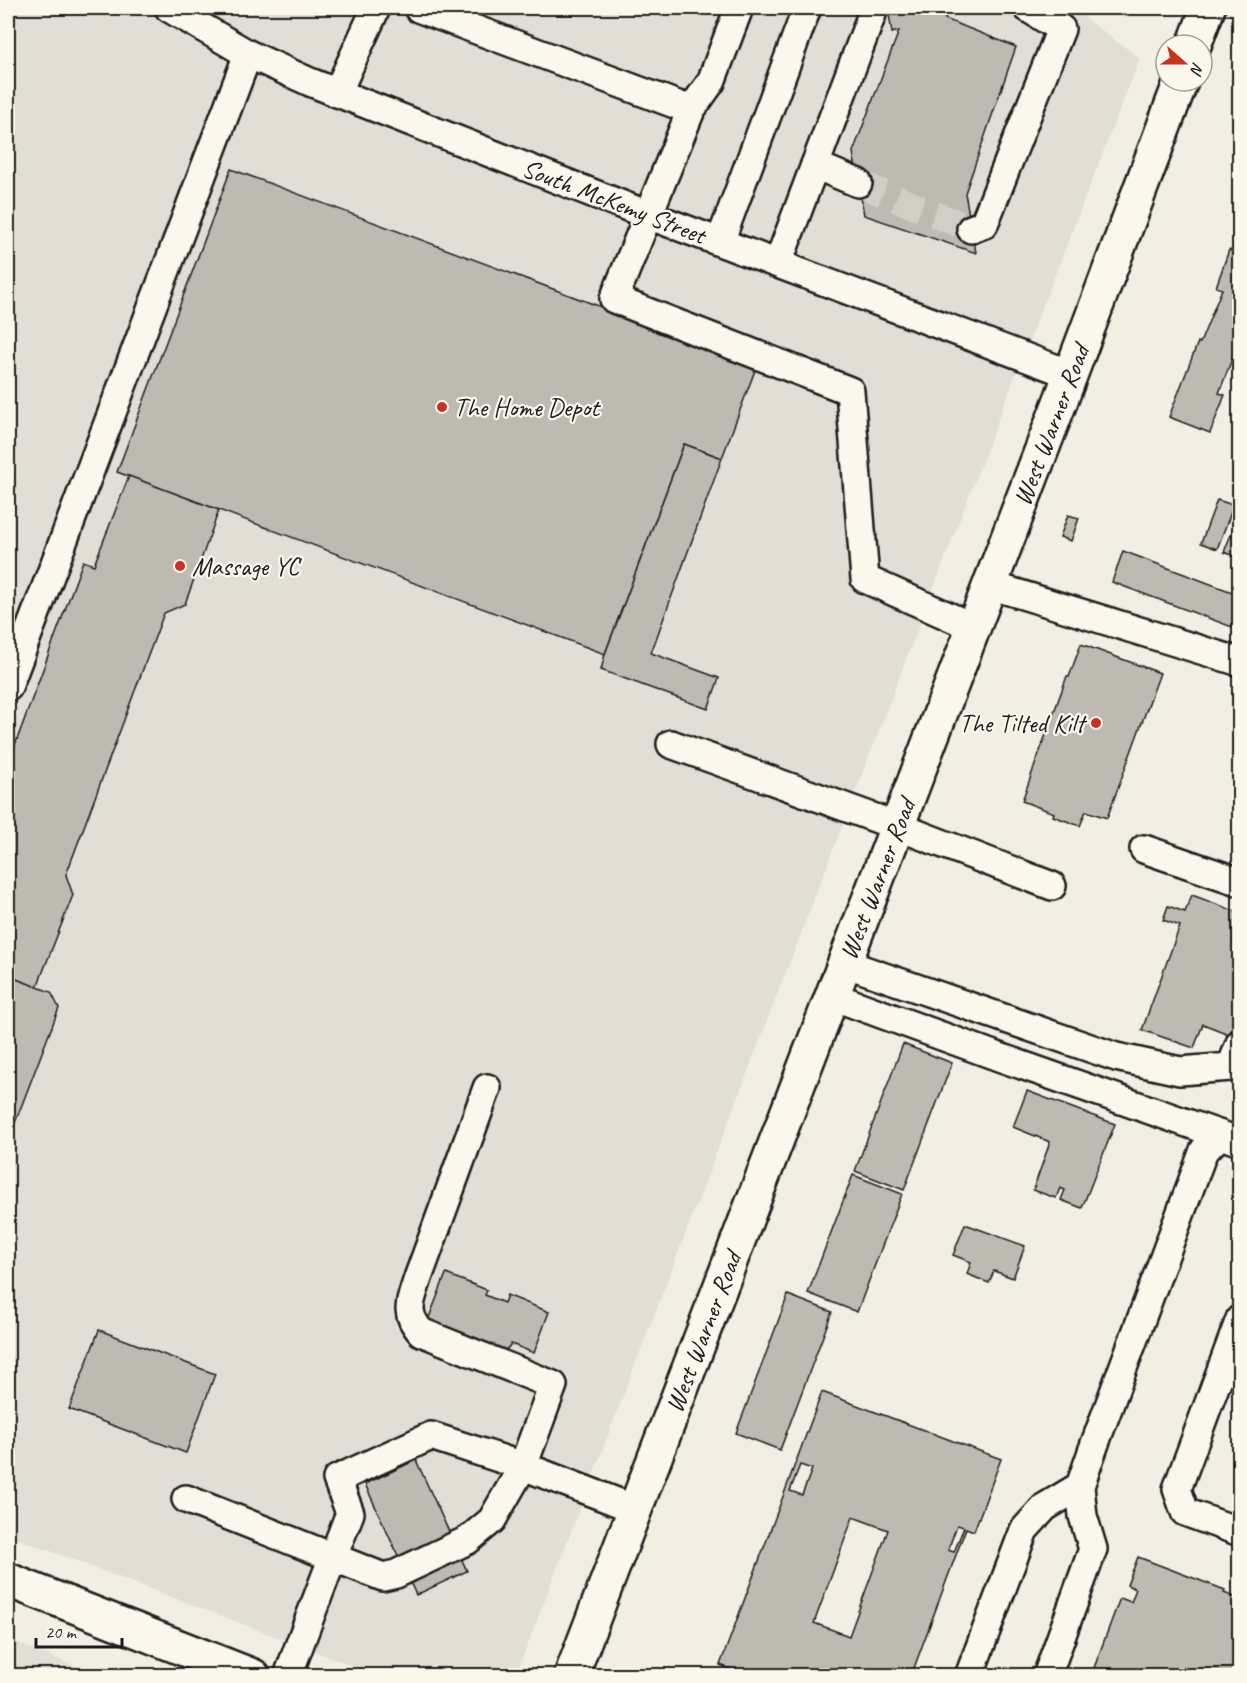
<svg xmlns="http://www.w3.org/2000/svg" width="1247" height="1683" viewBox="0 0 1247 1683" font-family="Caveat,sans-serif">
<rect width="100%" height="100%" fill="#f2eee4"/>
<filter id="ink" filterUnits="userSpaceOnUse"><feTurbulence type="fractalNoise" baseFrequency=".0167" numOctaves="2"/><feDisplacementMap in="SourceGraphic" scale="12" xChannelSelector="R" yChannelSelector="G"/><feConvolveMatrix kernelMatrix="1 2 1 2 8 2 1 2 1" color-interpolation-filters="sRGB"/></filter>
<g filter="url(#ink)">
<g fill="#e2ded5">
<polygon points="8,8 1071,8 1140,58 1010,389 516,1675 377,1675 8,1535"/>
<polygon points="8,1639 65,1662 100,1675 8,1675"/>
</g>
<g fill="#bdbab1" stroke="#1c1c1c" stroke-width="1.5" fill-rule="evenodd">
<polygon points="888,8 943,8 945,19 1016,47 965,193 976,253 864,215 853,152 899,31 892,33"/>
<polygon points="231,169 757,365 722,458 684,444 605,654 117,472"/>
<polygon points="1240,244 1240,338 1219,393 1225,395 1210,433 1169,417 1198,342 1200,343 1222,289 1216,287 1229,250 1236,252"/>
<polygon points="684,444 722,458 651,653 719,678 708,709 601,670 605,654"/>
<polygon points="129,476 219,510 185,604 164,613 66,875 73,895 37,987 8,976 8,764 83,561 94,565"/>
<polygon points="1240,479 1240,489 1217,549 1201,543 1217,500 1230,504"/>
<polygon points="1240,512 1240,558 1224,552"/>
<polygon points="1068,515 1079,518 1071,541 1060,537"/>
<polygon points="1123,551 1240,595 1240,630 1112,582"/>
<polygon points="1081,644 1160,673 1107,818 1086,811 1080,826 1053,816 1054,813 1022,801 1067,676 1069,677"/>
<polygon points="1192,895 1240,913 1240,1011 1231,1035 1203,1024 1194,1048 1142,1030 1180,926 1163,920 1168,906 1185,912"/>
<polygon points="8,976 51,992 59,1008 10,1136 8,1137"/>
<polygon points="903,1044 952,1063 904,1190 855,1171"/>
<polygon points="1027,1091 1115,1124 1082,1208 1061,1200 1065,1190 1060,1188 1056,1198 1033,1190 1050,1142 1013,1127"/>
<polygon points="853,1175 902,1194 857,1312 808,1293"/>
<polygon points="965,1224 1025,1246 1013,1278 994,1271 989,1283 967,1274 971,1262 953,1255"/>
<polygon points="446,1274 487,1290 485,1295 504,1303 507,1295 549,1312 534,1353 511,1344 506,1350 428,1320"/>
<polygon points="788,1295 832,1312 780,1450 736,1433"/>
<polygon points="99,1330 215,1374 186,1453 69,1409"/>
<path d="M822,1392L1001,1459L974,1531L966,1528L911,1676H749L720,1665ZM800,1465L812,1469L802,1495L790,1491ZM853,1517L888,1530L849,1636L814,1623ZM957,1525L964,1527L954,1552L948,1550Z"/>
<polygon points="416,1460 467,1571 416,1595 365,1484"/>
<polygon points="1138,1557 1225,1590 1224,1593 1240,1599 1240,1676 1091,1676 1120,1598 1131,1602 1136,1589 1127,1585"/>
</g>
<g fill="none" stroke-linecap="round" stroke-linejoin="round">
<polyline stroke="#d2cec6" stroke-width="27" stroke-dasharray="27 14" stroke-linecap="butt" points="858,183 971,229"/>
<g stroke="#1c1c1c" stroke-width="32">
<g id="minor">
<polyline points="169,8 248,54 310,82 648,215 1070,374"/>
<polyline points="418,8 691,110"/>
<polyline points="739,8 711,82 691,110 614,299 850,391 865,579 973,627"/>
<polyline points="337,93 376,8"/>
<polyline points="815,165 858,183"/>
<polyline points="971,229 984,224 1061,29 1028,8"/>
<polyline points="720,242 807,8"/>
<polyline points="778,263 872,14 869,8"/>
<polyline points="990,585 1240,662"/>
<polyline points="8,687 248,54"/>
<polyline points="671,744 897,826 1052,886"/>
<polyline points="1144,849 1240,882"/>
<polyline points="844,963 1116,1057 1180,1071 1231,1067 1240,1043"/>
<polyline points="832,996 999,1057 1221,1135"/>
<path d="M487,1088L418,1278C411,1301 403,1312 421,1332L553,1385L523,1466L635,1509"/>
<polyline points="1240,1319 1177,1489 1185,1512 1240,1532"/>
<path d="M186,1499L383,1577L396,1574L468,1540L492,1520L523,1466L431,1436L337,1479L350,1513C329,1567 308,1621 288,1676"/>
<polyline points="969,1676 1024,1530 1045,1507 1080,1486"/>
<polyline points="1047,1676 1093,1549 1083,1516 1080,1486 1094,1446 1204,1150 1221,1135 1240,1142"/>
</g>
</g>
<g stroke="#1c1c1c" stroke-width="38">
<g id="major">
<polyline points="1194,45 1208,8"/>
<polyline points="8,1580 253,1676"/>
<polyline points="571,1676 1062,397 1181,81"/>
</g>
</g>
<use href="#minor" stroke="#fbf7ec" stroke-width="27"/>
<use href="#major" stroke="#fbf7ec" stroke-width="33"/>
</g>
</g>
<g fill="#c8321e" stroke="#fbf7ec" stroke-width="2">
<circle cx="442" cy="407" r="6"/>
<circle cx="180" cy="566" r="6"/>
<circle cx="1096" cy="723" r="6"/>
</g>
<g text-anchor="middle" stroke-width="4.5" stroke-linejoin="round" paint-order="stroke">
<g font-size="26" fill="#1c1c1c" stroke="#fbf7ec">
<text transform="translate(614 201) rotate(21)" y="9">South McKemy Street</text>
<text transform="translate(1051 425) rotate(-69)" y="9">West Warner Road</text>
<text transform="translate(877 879) rotate(-69)" y="9">West Warner Road</text>
<text transform="translate(703 1332) rotate(-69)" y="9">West Warner Road</text>
</g>
<g font-size="26" fill="#1c1c1c" stroke="#fbf7ec" text-anchor="start">
<text x="454" y="416">The Home Depot</text>
<text x="192" y="575">Massage YC</text>
<text x="1084" y="732" text-anchor="end">The Tilted Kilt</text>
</g>
</g>
<rect width="1247" height="1683" fill="none" stroke="#fbf7ec" stroke-width="30"/>
<rect x="15" y="15" width="1217" height="1653" fill="none" stroke="#1c1c1c" stroke-width="2" filter="url(#ink)"/>
<g transform="translate(1184 63) rotate(111)"><circle r="28" fill="#fbf7ec" stroke="#a29f99" stroke-width="1.5"/>
<path d="M0-4.5L10 22L0 15L-10 22Z" fill="#c8321e"/>
<text y="-9" font-size="16" font-weight="bold" text-anchor="middle" fill="#1c1c1c">N</text>
</g>
<path d="M36 1638v9h86v-9" fill="none" stroke="#1c1c1c" stroke-width="3"/>
<text x="45" y="1638" font-size="18" fill="#1c1c1c" stroke="#fbf7ec" stroke-width="4.5" paint-order="stroke">20 m</text>
</svg>
